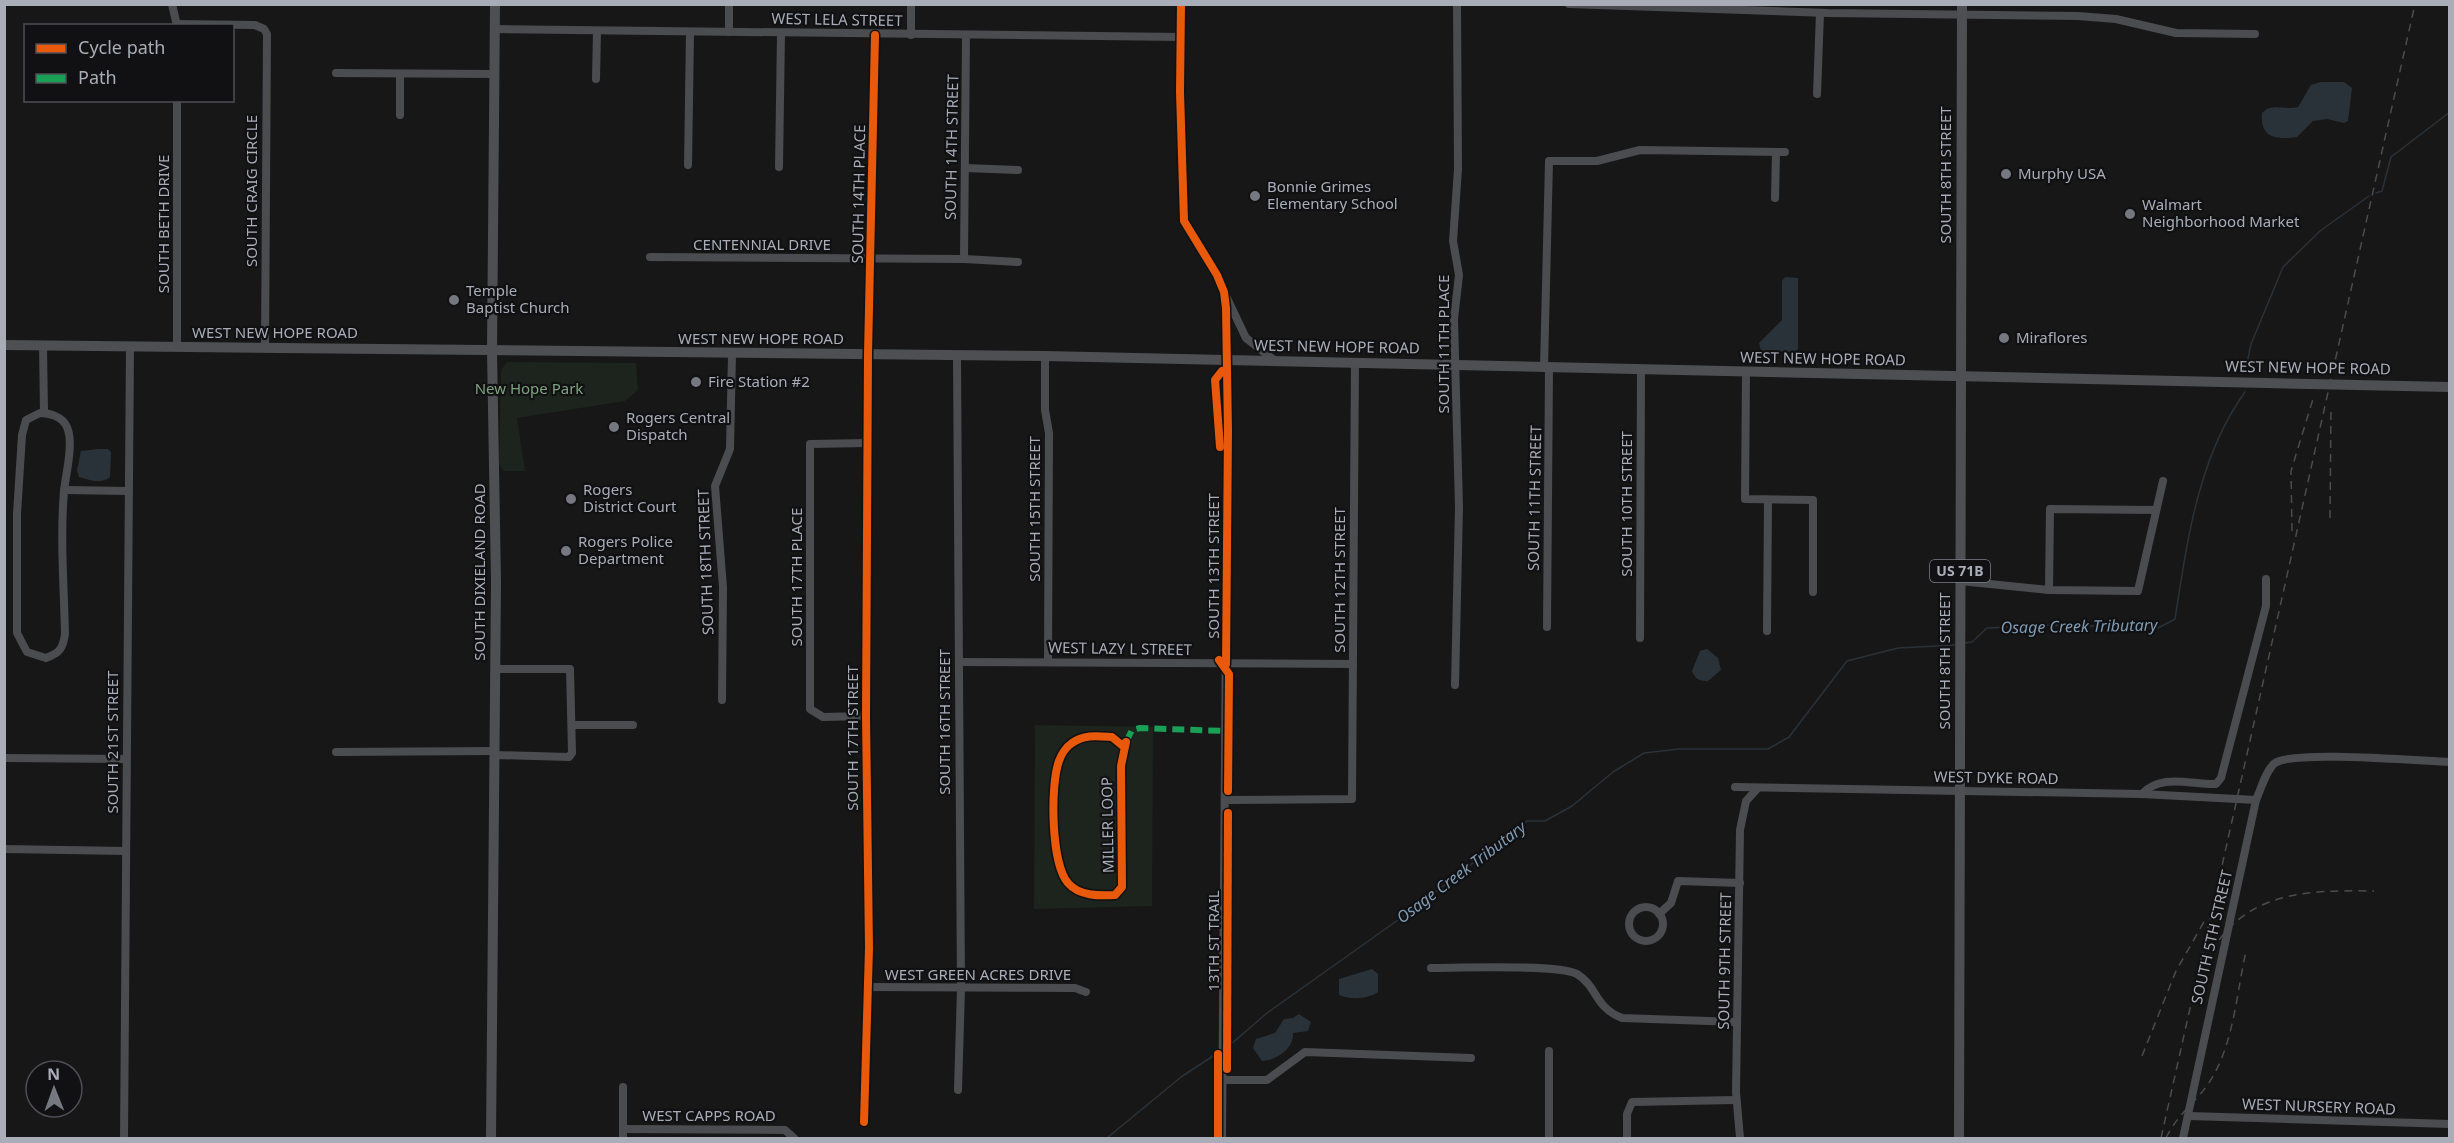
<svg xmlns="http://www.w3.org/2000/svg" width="2454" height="1143" viewBox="0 0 2454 1143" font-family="'Noto Sans',sans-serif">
<rect width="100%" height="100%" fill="#171717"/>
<g fill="#1d241e">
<polygon points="507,362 636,363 638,390 625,401 517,418 525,471 504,471 499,465 501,370"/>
<polygon points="1035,725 1153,727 1152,906 1034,909"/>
</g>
<g fill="#2a3239">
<path d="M2321,82H2344L2352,88L2348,121L2344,123L2327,119L2313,121L2297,137C2276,140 2260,138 2262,113C2273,102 2285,111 2298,107L2311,85Z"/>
<polygon points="1785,277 1798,278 1798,349 1796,352 1761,351 1759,343 1782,320 1782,281"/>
<path d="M98,449H108L111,452L110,477C101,485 90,480 79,477L77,470L81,451Z"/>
<path d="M1707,649L1718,658L1721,670L1708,681C1699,681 1695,679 1692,671L1700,651Z"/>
<path d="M1372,969L1378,974V992C1368,999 1350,1000 1339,995V979Z"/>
<path d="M1299,1014L1311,1022L1308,1031L1293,1033C1294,1048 1278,1060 1262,1061L1253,1048L1256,1039L1275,1033L1284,1019L1293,1018Z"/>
</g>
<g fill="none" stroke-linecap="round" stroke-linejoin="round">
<g stroke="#2a3239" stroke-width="1.5">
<polyline points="2376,193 2382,191 2391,157 2450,112"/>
<polyline points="2246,368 2251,344 2283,267 2320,231 2369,196"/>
<path d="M1965,643L1972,642L1987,628L2056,625L2158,628L2175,619C2187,542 2198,457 2245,392"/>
<polyline points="1230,1045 1267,1013 1412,910 1527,821 1545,821 1572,806 1613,772 1644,753 1679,749 1768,749 1789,737 1847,661 1898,648 1956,645"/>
<polyline points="1107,1138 1181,1077 1216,1054"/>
</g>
<g stroke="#4b4c50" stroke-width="8">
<polyline points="172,4 177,26"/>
<polyline points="1181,4 1180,92 1184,221 1217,275 1224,292 1228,374 1222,1138"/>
<polyline points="1569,4 1828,13 2078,16 2116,19 2176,33 2255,34"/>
<polyline points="177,24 255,25 264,29 267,34 265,348"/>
<polyline points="495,29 1180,37"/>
<polyline points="729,32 729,4"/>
<polyline points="911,35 911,4"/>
<polyline points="336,73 494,74"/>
<polyline points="400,74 400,115"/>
<polyline points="596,79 597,31"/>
<polyline points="1817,94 1820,13"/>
<polyline points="177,100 177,347"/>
<polyline points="688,165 690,33"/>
<polyline points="779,167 781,33"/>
<polyline points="965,168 1018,170"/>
<polyline points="1775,198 1776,152"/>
<polyline points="650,257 964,259 1018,262"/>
<polyline points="964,259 966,35"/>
<polyline points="1226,296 1246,338 1274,360"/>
<polyline points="43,346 44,413"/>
<polyline points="957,355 961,989 958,1090"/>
<polyline points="1045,356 1045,410 1049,433 1048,661"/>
<polyline points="1544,368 1549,161 1597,161 1640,150 1785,152"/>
<polyline points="1746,372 1745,499 1813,500 1813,592"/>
<path d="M40,413C49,413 62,416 67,427C74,444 66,472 64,491C60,538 64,587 65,634C63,648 60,653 46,658L27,652L17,633V514L22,435L26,420Z"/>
<polyline points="64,490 128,491"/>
<polyline points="1960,581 2049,590 2138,591 2163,481"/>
<polyline points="2049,590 2050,509 2156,510"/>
<polyline points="1547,627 1549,369"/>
<polyline points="1767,631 1768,500"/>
<polyline points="1640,638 1641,370"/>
<polyline points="959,662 1353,664"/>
<polyline points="1455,685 1459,507 1454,319 1459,275 1453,241 1458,169 1457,4"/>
<polyline points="722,700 723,587 715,486 730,449 732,354"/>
<polyline points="866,716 823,717 810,709 810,444 867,443"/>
<polyline points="573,725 633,725"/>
<polyline points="336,752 495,751"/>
<polyline points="495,755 569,757 572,753 570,669 496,669"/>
<polyline points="4,758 126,759"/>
<polyline points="1735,787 2142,794 2256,800"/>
<path d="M2142,794C2161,773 2191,785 2216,784L2221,778L2266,606V579"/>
<polyline points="1225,800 1352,799 1355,362"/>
<polyline points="4,849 126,851"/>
<circle cx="1646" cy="924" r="17"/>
<polyline points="1659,914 1671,903 1678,881 1740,883"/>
<path d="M1431,968C1457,968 1560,964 1577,974C1598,987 1594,1007 1622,1018L1737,1022"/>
<polyline points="868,987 1075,988 1086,992"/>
<polyline points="1223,1080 1267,1080 1305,1052 1471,1058"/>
<polyline points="2189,1116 2450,1124"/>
<polyline points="864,1122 869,948 866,716 868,354 875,35"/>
<polyline points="623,1129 785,1130 794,1138"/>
<polyline points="124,1138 130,346"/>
<polyline points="623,1138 623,1087"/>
<polyline points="1549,1138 1549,1051"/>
<polyline points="1627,1138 1627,1114 1632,1102 1736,1100"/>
<polyline points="1740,1138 1736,1092 1740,830 1746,801 1757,789"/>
<path d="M2183,1138L2256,800C2261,789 2266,770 2275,763C2294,750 2420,761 2450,762"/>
</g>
<g stroke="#4d4f52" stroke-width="10">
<polyline points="4,345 1045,356 2450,387"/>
<polyline points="491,1138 496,582 492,351 495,4"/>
<polyline points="1959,1138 1962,4"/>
</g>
<g stroke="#4b4c4f" stroke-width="1.5" stroke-dasharray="8 6" stroke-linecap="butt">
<polyline points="2330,518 2331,407"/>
<polyline points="2292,531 2291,471 2313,399"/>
<path d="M2205,964C2239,891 2304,890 2374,891"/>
<polyline points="2142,1056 2176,971 2205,920"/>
<polyline points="2161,1138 2415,4"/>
<path d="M2166,1138C2179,1111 2200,1100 2213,1076C2234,1040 2237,991 2246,951"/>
</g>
<polyline stroke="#1a9f57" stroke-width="6" stroke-dasharray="12 6" stroke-linecap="butt" points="1126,742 1132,730 1140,728 1226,731"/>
<g stroke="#111113" stroke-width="11">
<g id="cycleway">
<polyline points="1181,4 1180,92 1184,221 1217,275 1224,292 1226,308 1228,431 1226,664"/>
<polyline points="1220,447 1215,380 1222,371"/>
<polyline points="1219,660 1229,674 1228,791"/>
<path d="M1124,747L1112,737C1098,736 1084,734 1072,743C1066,747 1061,755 1059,761C1050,785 1051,864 1068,883C1079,896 1099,896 1115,895L1122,887L1121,766L1126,742"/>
<polyline points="1227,1069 1228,813"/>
<polyline points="864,1122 869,948 866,716 868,354 875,35"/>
<polyline points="1218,1138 1218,1054"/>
</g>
</g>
<use href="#cycleway" stroke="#e8590c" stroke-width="8"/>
</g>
<g fill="#757880" stroke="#111113" stroke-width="2">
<circle cx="2006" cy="174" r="6"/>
<circle cx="1255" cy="196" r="6"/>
<circle cx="2130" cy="214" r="6"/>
<circle cx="454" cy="300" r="6"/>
<circle cx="2004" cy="338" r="6"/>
<circle cx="696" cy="382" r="6"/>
<circle cx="614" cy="427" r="6"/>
<circle cx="571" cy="499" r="6"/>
<circle cx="566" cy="551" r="6"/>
</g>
<g text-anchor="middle" stroke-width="4.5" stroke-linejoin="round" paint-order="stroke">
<rect fill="#111113" stroke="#7b7e86" stroke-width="1.5" x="1930" y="560" width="60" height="22" rx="4.5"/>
<g font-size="14" font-weight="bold" fill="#a8adb8">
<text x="1960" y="576">US 71B</text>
</g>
<g font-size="15" fill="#a8adb8" stroke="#111113">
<text transform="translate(837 20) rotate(1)" y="5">WEST LELA STREET</text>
<text transform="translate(952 147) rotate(-89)" y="5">SOUTH 14TH STREET</text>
<text transform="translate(1946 175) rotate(-90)" y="5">SOUTH 8TH STREET</text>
<text transform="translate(252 191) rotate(-90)" y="5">SOUTH CRAIG CIRCLE</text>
<text transform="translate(859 194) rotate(-89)" y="5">SOUTH 14TH PLACE</text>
<text transform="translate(164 224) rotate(-90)" y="5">SOUTH BETH DRIVE</text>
<text x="762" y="250">CENTENNIAL DRIVE</text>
<text x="275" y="338">WEST NEW HOPE ROAD</text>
<text x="761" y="344">WEST NEW HOPE ROAD</text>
<text transform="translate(1444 344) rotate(-90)" y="5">SOUTH 11TH PLACE</text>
<text transform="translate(1337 347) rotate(1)" y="5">WEST NEW HOPE ROAD</text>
<text transform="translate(1823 359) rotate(1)" y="5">WEST NEW HOPE ROAD</text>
<text transform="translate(2308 368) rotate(1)" y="5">WEST NEW HOPE ROAD</text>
<text transform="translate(1535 498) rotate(-89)" y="5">SOUTH 11TH STREET</text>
<text transform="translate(1627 504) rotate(-90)" y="5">SOUTH 10TH STREET</text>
<text transform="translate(1035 509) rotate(-90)" y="5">SOUTH 15TH STREET</text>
<text transform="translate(706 562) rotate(-92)" y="5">SOUTH 18TH STREET</text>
<text transform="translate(1214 566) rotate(-90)" y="5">SOUTH 13TH STREET</text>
<text transform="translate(480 572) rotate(-90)" y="5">SOUTH DIXIELAND ROAD</text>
<text transform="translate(797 577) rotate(-90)" y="5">SOUTH 17TH PLACE</text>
<text transform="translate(1340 580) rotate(-90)" y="5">SOUTH 12TH STREET</text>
<text transform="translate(1120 649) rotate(1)" y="5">WEST LAZY L STREET</text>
<text transform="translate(1945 661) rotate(-90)" y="5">SOUTH 8TH STREET</text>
<text transform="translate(945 722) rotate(-90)" y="5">SOUTH 16TH STREET</text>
<text transform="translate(853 738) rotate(-90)" y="5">SOUTH 17TH STREET</text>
<text transform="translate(113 742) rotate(-90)" y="5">SOUTH 21ST STREET</text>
<text transform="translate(1996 778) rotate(1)" y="5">WEST DYKE ROAD</text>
<text transform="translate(1108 825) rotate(-91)" y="5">MILLER LOOP</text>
<text transform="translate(2212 937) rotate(-77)" y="5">SOUTH 5TH STREET</text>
<text transform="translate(1214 941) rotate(-90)" y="5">13TH ST TRAIL</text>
<text transform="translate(1725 961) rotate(-89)" y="5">SOUTH 9TH STREET</text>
<text x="978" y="980">WEST GREEN ACRES DRIVE</text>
<text transform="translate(2319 1107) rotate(2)" y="5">WEST NURSERY ROAD</text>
<text x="709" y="1121">WEST CAPPS ROAD</text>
</g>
<g font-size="15" fill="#a8adb8" stroke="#111113" text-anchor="start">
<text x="2018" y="179">Murphy USA</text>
<text x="1267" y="192">Bonnie Grimes<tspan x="1267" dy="17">Elementary School</tspan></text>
<text x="2142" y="210">Walmart<tspan x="2142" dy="17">Neighborhood Market</tspan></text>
<text x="466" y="296">Temple<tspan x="466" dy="17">Baptist Church</tspan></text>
<text x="2016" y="343">Miraflores</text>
<text x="708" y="387">Fire Station #2</text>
<text x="626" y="423">Rogers Central<tspan x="626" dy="17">Dispatch</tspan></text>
<text x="583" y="495">Rogers<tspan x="583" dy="17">District Court</tspan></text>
<text x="578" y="547">Rogers Police<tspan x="578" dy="17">Department</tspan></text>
</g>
<g font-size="15" fill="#7fa381" stroke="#111113">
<text x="529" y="394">New Hope Park</text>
</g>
<g font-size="16" font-style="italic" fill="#7f9bb3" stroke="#111113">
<text transform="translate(2079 626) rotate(-1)" y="6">Osage Creek Tributary</text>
<text transform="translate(1461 872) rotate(-37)" y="6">Osage Creek Tributary</text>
</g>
</g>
<rect width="2454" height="1143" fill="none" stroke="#a8adb8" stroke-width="12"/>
<rect x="24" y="24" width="210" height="78" fill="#111113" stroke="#4d4f55" stroke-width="1.5"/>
<rect x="36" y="44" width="30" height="9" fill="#e8590c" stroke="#4d4f55" stroke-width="1.5"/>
<text x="78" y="54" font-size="18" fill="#a8adb8">Cycle path</text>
<rect x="36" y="74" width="30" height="9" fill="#1a9f57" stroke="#4d4f55" stroke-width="1.5"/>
<text x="78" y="84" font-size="18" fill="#a8adb8">Path</text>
<g transform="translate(54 1089) rotate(359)"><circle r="28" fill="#111113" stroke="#4d4f55" stroke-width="1.5"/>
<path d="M0-4.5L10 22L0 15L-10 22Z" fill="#757880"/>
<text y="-9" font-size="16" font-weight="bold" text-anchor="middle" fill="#a8adb8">N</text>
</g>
</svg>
